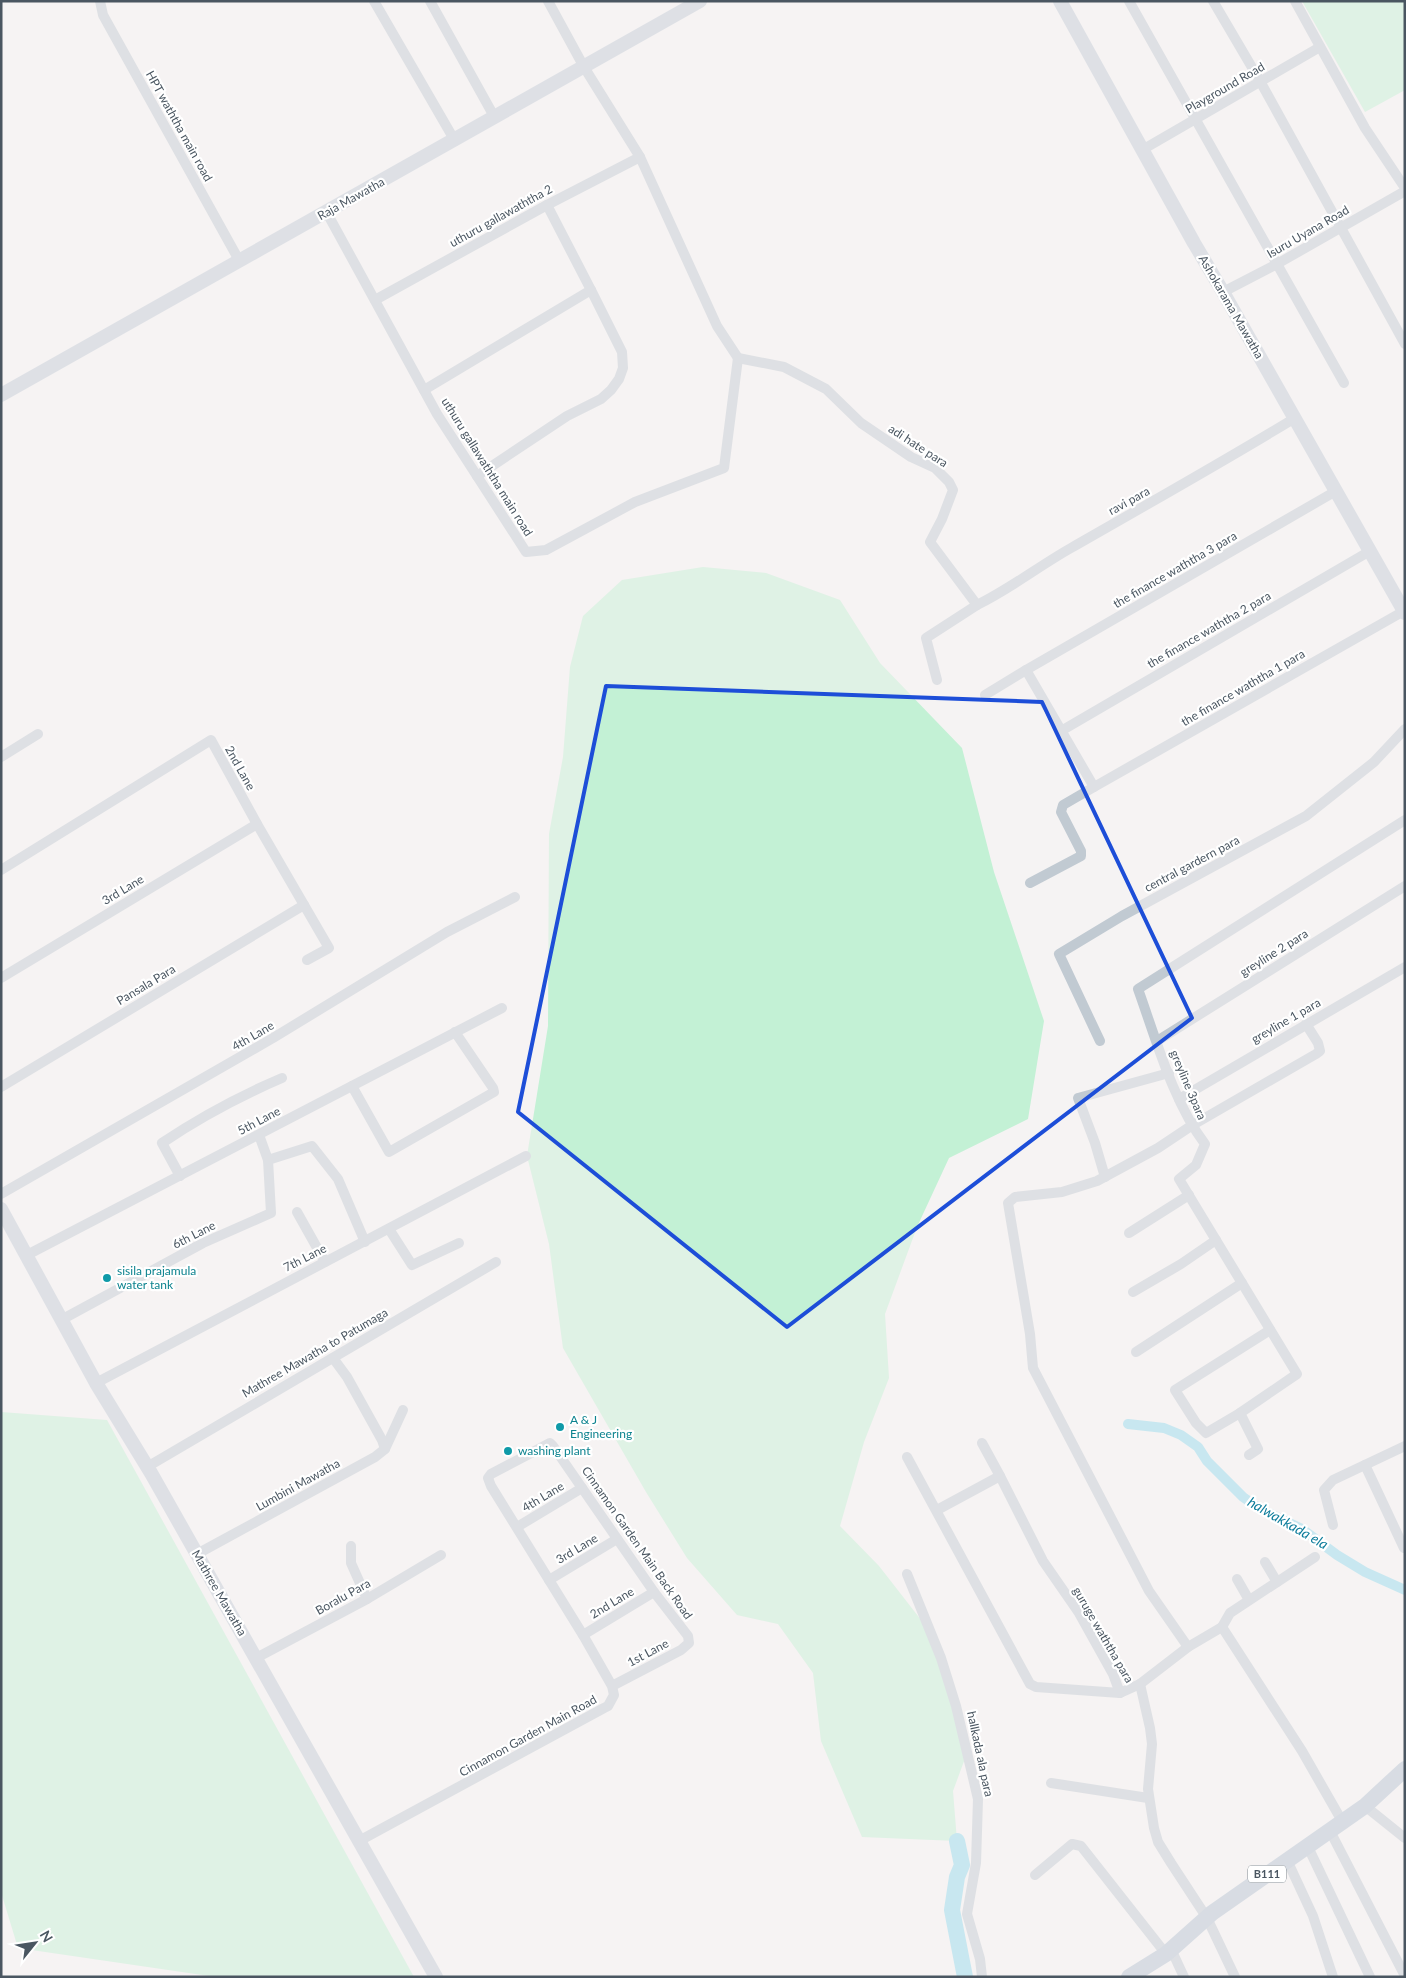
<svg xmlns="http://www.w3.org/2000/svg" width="1406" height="1978" viewBox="0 0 1406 1978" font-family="Lato,sans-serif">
<rect width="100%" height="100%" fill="#f5f3f3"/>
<g fill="#c3f1d5">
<polygon points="1302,1 1405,1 1405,90 1365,112"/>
<polygon points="703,567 766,573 840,600 880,663 962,748 994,872 1044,1021 1028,1119 949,1158 917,1227 885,1314 889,1378 864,1442 840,1526 879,1566 932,1634 967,1753 953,1791 957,1841 862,1837 821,1741 813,1673 778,1624 737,1615 687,1558 646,1492 563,1348 549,1244 527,1156 548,1026 549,834 563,757 570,667 583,616 622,580"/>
<polygon points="1,1412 107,1420 414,1977 216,1977 18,1948 1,1892"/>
</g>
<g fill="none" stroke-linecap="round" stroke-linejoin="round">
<polyline stroke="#90daee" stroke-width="10" points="1128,1424 1164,1428 1181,1435 1198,1447 1207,1461 1243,1497 1260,1509 1302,1529 1337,1555 1365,1572 1405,1590"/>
<polyline stroke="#90daee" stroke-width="16" points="957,1841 962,1865 957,1877 952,1910 965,1977"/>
<g stroke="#c1cad2" stroke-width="10">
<polyline points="100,1 103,15 240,262"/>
<polyline points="374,1 455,141"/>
<polyline points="430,1 495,118"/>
<polyline points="548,1 584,67 640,157"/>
<polyline points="1129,1 1344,383"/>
<polyline points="1213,1 1260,81 1405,344"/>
<polyline points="1295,1 1365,128 1405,188"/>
<polyline points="1142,150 1320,47"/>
<polyline points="327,213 437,414 526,552 546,550 635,502 724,468 738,358"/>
<polyline points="1223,292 1277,264 1405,191"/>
<polyline points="375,300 547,205 640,157 717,326 738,358"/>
<polyline points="738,358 784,367 826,389 861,423 911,457 935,468 949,482 953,490 942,519 930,542 977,605 926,638 937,680"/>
<polyline points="424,390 591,290 547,205"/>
<polyline points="477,476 567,416 601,399 611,390 619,379 623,368 622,352 591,290"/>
<path d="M977,605C1010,589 1039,566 1071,548C1146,505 1221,463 1295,418"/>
<polyline points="1026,670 1336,491"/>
<polyline points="985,695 1026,670 1094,787 1063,805 1061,812 1081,851 1081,856 1030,883"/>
<polyline points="1061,731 1370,551"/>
<polyline points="1,757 38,734"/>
<polyline points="1094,787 1404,611"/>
<polyline points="1,870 211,740 257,824 329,948 307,960"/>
<polyline points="1,978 257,824"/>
<polyline points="1100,1041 1059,954 1122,916 1306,816 1374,762 1405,729"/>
<polyline points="1157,1041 1405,886"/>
<polyline points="352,1086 389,1152 494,1092 493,1088 455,1032"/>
<polyline points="1,1087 304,905"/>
<polyline points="1179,1099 1405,967"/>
<polyline points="268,1160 312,1146 338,1179 365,1242"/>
<path d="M180,1176L162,1143C199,1118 240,1096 282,1078"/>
<polyline points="1105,1177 1095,1143 1078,1098 1169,1073"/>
<polyline points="1,1194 273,1038 447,932 515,897"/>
<polyline points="297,1212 325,1262"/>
<polyline points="389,1229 412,1265 459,1243"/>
<polyline points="1129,1233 1189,1195"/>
<polyline points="27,1255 502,1008"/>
<polyline points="1133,1292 1181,1264 1216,1240"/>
<polyline points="61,1320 203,1243 271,1213 268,1160 259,1135"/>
<polyline points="1136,1352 1242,1283"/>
<polyline points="96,1383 526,1156"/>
<polyline points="1240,1413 1206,1433 1196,1423 1175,1390 1270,1330"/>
<polyline points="982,1443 1000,1476 1043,1561 1079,1613 1113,1674 1120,1693 1140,1684 1188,1647 1222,1627 1302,1751 1342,1821"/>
<polyline points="385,1449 403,1410"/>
<path d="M1249,1455L1258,1449L1240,1413L1297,1374L1179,1179L1196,1165L1205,1144C1173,1102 1156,1039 1138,989L1405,820"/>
<polyline points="907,1457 1030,1684 1036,1687 1120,1693"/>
<polyline points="1365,1465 1404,1548"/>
<polyline points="147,1467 496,1262"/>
<polyline points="937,1510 1000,1476"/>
<polyline points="1333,1525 1324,1490 1333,1480 1405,1446"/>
<polyline points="517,1527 582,1488"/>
<polyline points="351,1546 351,1563 367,1599"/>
<polyline points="197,1554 375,1457 385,1449 382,1440 347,1377 333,1358"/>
<polyline points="1265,1562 1277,1582"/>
<polyline points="907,1574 941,1658 956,1706 978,1799 976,1863 967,1914 980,1959 982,1977"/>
<polyline points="1237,1579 1249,1600"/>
<polyline points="549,1580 617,1539"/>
<polyline points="1222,1627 1230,1613 1315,1557"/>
<polyline points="583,1635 654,1592"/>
<polyline points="1188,1647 1149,1591 1033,1368 1030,1334 1008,1203 1015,1197 1062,1192 1097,1181 1158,1148 1191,1126 1316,1054 1320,1051 1318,1043 1306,1024"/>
<polyline points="256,1658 367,1599 441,1555"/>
<polyline points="1140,1684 1150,1728 1152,1744 1148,1789 1154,1828 1158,1842 1171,1863 1207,1918 1235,1977"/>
<polyline points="1051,1783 1148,1798"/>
<polyline points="1365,1806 1405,1838"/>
<polyline points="1330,1831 1405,1976"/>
<polyline points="359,1841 604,1708 608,1706 614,1695 612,1686 583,1635 491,1486 488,1478 491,1474 550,1443 553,1446 654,1592 688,1636 689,1643 681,1650 612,1686"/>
<polyline points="1308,1847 1370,1977"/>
<polyline points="1287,1860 1313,1916 1333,1977"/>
<polyline points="1035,1875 1072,1844 1081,1846 1166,1954"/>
<polyline points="1171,1949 1184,1977"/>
</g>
<g stroke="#c1cbd6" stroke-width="14">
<polyline points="1060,1 1194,243 1223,292 1405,613"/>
<polyline points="1,395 700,1"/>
<polyline points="1,1209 96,1383 151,1473 436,1977"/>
</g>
<polyline stroke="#b3c2d1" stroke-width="16" points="1129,1977 1166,1954 1212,1913 1365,1806 1405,1769"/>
</g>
<path d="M0 0H1406V1978H0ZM606,686L1042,702L1192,1018L787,1327L518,1112Z" fill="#f5f3f3" fill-opacity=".55" fill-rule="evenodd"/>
<path fill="none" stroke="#1d4ed8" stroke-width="4" stroke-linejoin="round" d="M606,686L1042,702L1192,1018L787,1327L518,1112Z"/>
<g fill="#0f9aa8" stroke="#fff" stroke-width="2">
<circle cx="107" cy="1278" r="5"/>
<circle cx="560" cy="1427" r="5"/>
<circle cx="508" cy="1451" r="5"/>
</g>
<g text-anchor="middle" stroke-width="4.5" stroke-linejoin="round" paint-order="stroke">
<rect fill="#fff" stroke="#808990" stroke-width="1" x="1248" y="1865.5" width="38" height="17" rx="4"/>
<g font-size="11" font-weight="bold" fill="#4a5661">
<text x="1267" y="1878">B111</text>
</g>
<g font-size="12" fill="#4a5661" stroke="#fff">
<text transform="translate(1225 88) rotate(-30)" y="4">Playground Road</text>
<text transform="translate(179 126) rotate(61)" y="4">HPT waththa main road</text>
<text transform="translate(351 199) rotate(-29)" y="4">Raja Mawatha</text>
<text transform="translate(501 216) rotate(-29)" y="4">uthuru gallawaththa 2</text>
<text transform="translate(1308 232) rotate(-30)" y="4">Isuru Uyana Road</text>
<text transform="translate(1231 307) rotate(60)" y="4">Ashokarama Mawatha</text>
<text transform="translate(918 446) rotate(33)" y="4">adi hate para</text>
<text transform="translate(487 467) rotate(58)" y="4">uthuru gallawaththa main road</text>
<text transform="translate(1129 501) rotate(-29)" y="4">ravi para</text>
<text transform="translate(1175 570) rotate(-30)" y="4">the finance waththa 3 para</text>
<text transform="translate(1209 630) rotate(-30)" y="4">the finance waththa 2 para</text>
<text transform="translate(1243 688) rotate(-30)" y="4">the finance waththa 1 para</text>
<text transform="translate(240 768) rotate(61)" y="4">2nd Lane</text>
<text transform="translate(1192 864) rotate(-28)" y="4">central gardern para</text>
<text transform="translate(123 890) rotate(-31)" y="4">3rd Lane</text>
<text transform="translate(1274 953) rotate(-32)" y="4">greyline 2 para</text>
<text transform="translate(146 985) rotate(-31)" y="4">Pansala Para</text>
<text transform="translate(1286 1021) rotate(-30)" y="4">greyline 1 para</text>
<text transform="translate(253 1036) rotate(-30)" y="4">4th Lane</text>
<text transform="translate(1188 1085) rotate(67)" y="4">greyline 3para</text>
<text transform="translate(259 1121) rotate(-28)" y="4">5th Lane</text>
<text transform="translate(194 1235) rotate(-27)" y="4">6th Lane</text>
<text transform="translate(305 1258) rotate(-27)" y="4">7th Lane</text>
<text transform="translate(315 1353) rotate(-30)" y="4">Mathree Mawatha to Patumaga</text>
<text transform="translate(298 1485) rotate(-29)" y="4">Lumbini Mawatha</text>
<text transform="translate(543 1497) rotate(-31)" y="4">4th Lane</text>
<text transform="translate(637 1543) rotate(55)" y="4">Cinnamon Garden Main Back Road</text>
<text transform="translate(577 1549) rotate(-31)" y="4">3rd Lane</text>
<text transform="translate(219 1593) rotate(60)" y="4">Mathree Mawatha</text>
<text transform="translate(343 1597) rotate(-29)" y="4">Boralu Para</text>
<text transform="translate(612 1603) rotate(-31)" y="4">2nd Lane</text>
<text transform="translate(1103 1635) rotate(60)" y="4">guruge waththa para</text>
<text transform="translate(648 1653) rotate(-28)" y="4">1st Lane</text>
<text transform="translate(528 1736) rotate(-29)" y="4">Cinnamon Garden Main Road</text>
<text transform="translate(980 1754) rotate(78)" y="4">hallkada ala para</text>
</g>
<g font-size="12" fill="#0d838f" stroke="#fff" text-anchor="start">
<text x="117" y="1275">sisila prajamula<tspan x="117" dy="14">water tank</tspan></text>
<text x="570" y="1424">A &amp; J<tspan x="570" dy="14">Engineering</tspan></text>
<text x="518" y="1455">washing plant</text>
</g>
<g font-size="14" font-style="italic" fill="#0c7c9b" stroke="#fff">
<text transform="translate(1288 1523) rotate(30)" y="5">halwakkada ela</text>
</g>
</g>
<rect width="1406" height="1978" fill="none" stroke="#4a5661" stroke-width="5"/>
<g transform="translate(35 1943) rotate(60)" stroke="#ffffff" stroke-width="4" paint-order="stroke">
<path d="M0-4L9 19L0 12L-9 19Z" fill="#4a5661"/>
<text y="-8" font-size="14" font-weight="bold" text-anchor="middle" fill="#4a5661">N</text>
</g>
</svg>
